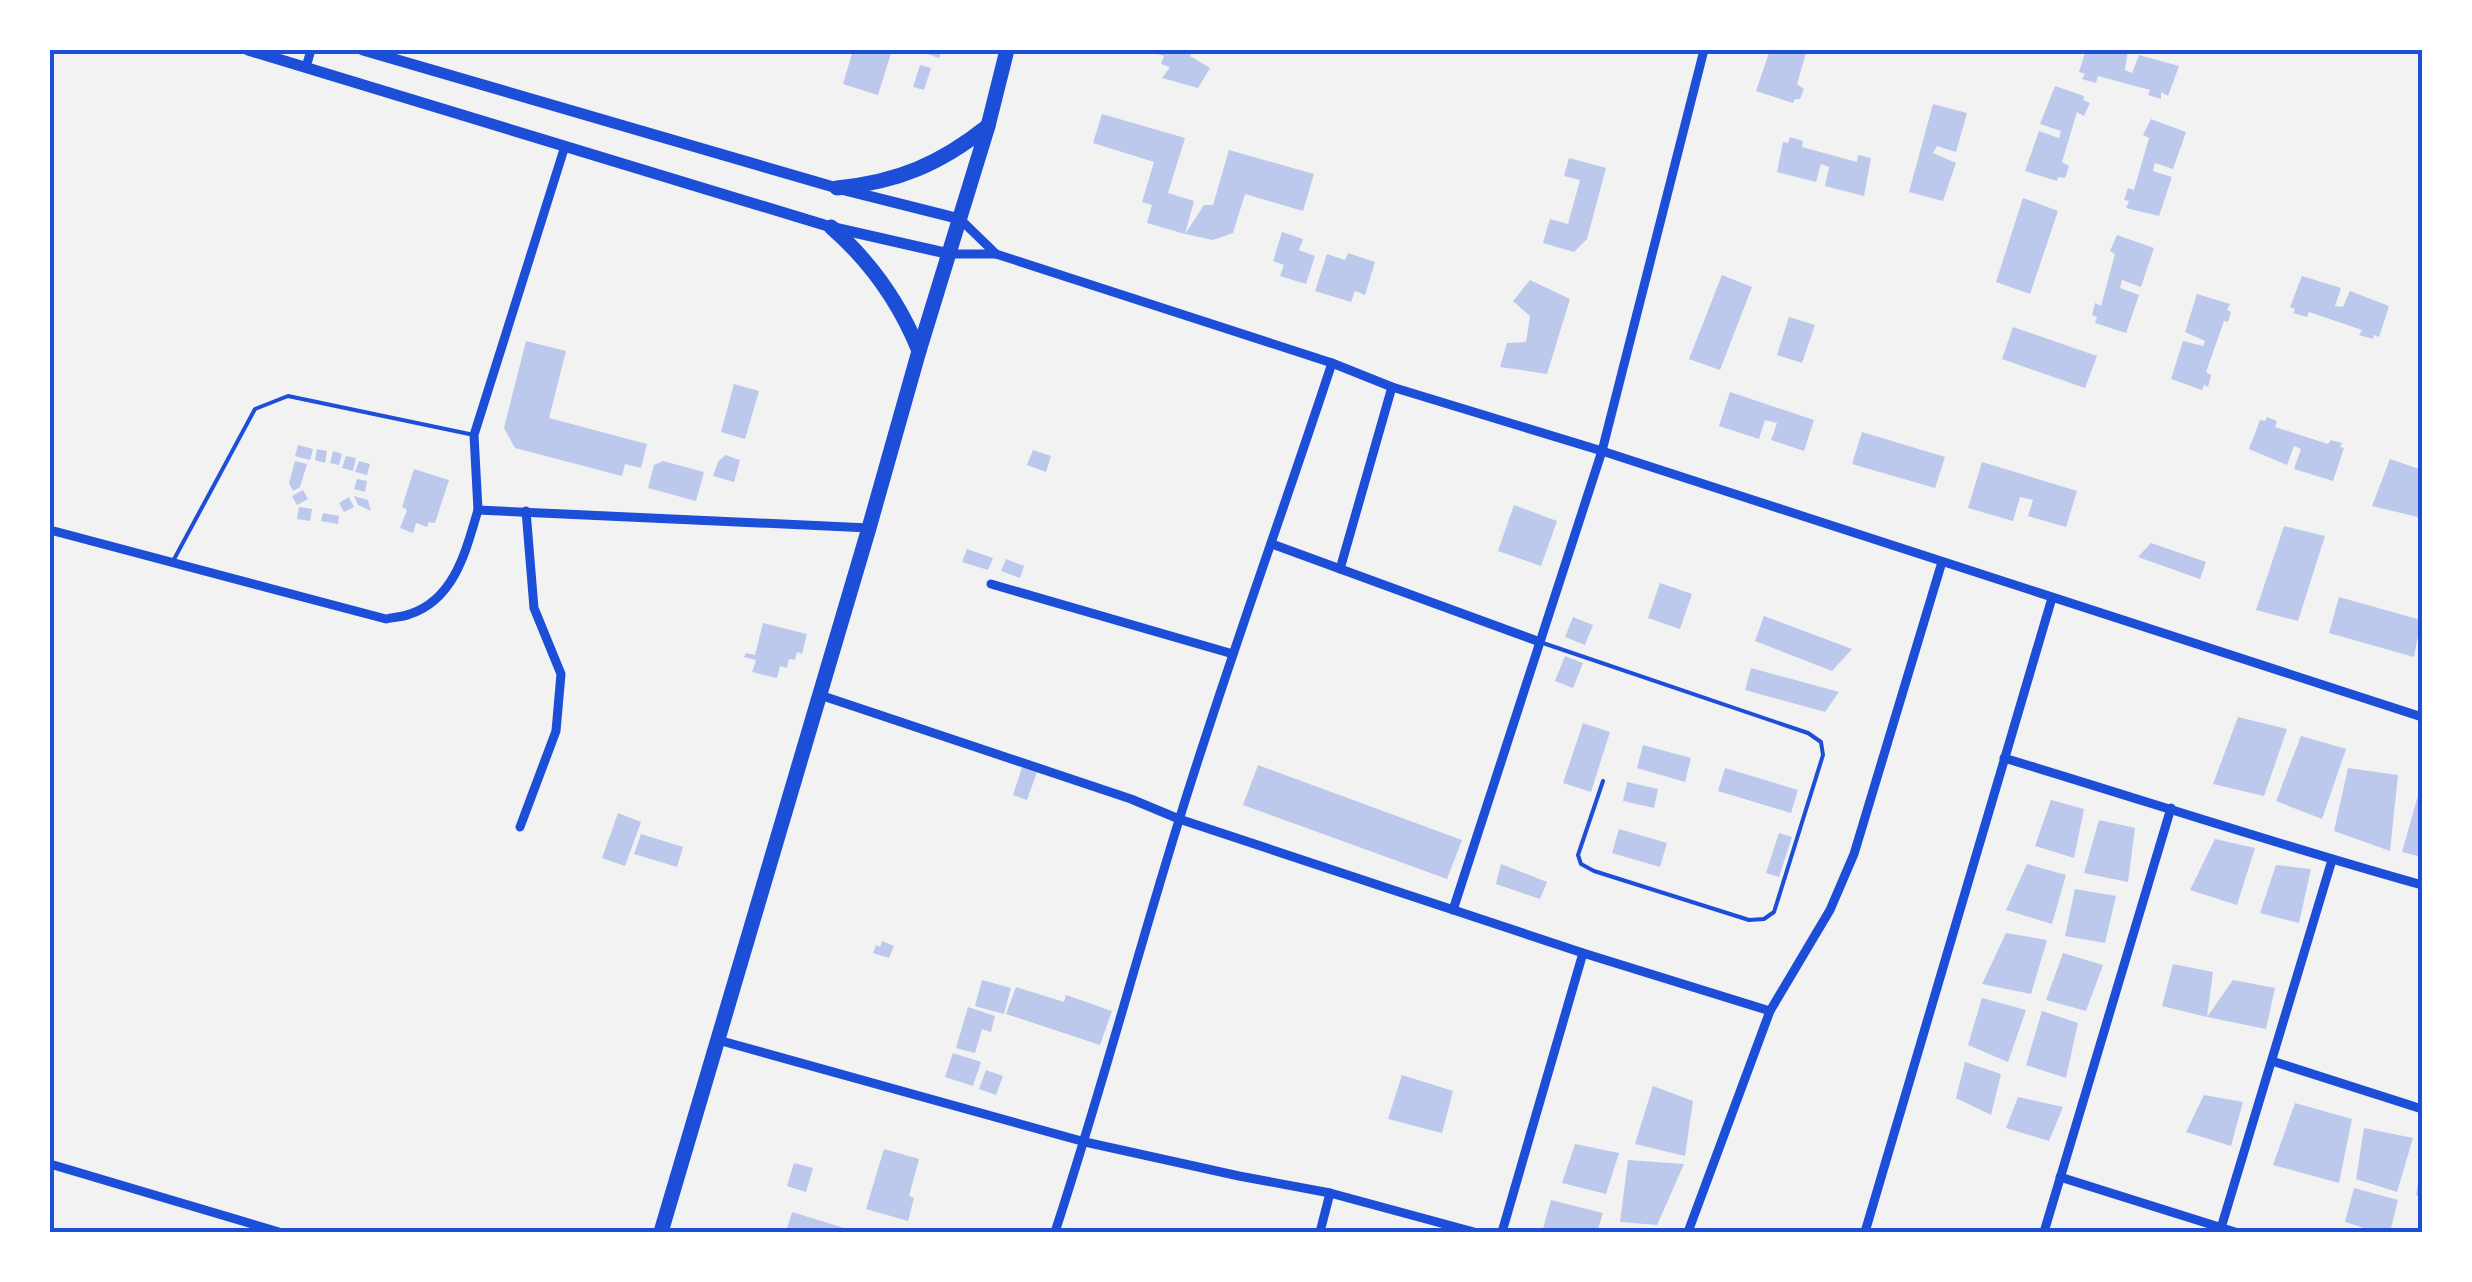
<svg xmlns="http://www.w3.org/2000/svg" width="2472" height="1282" viewBox="0 0 2472 1282" font-family="'Sofia Sans Condensed',sans-serif">
<rect width="100%" height="100%" fill="#f2f2f2"/>
<g fill="#bdc9ec">
<polygon points="853,50 892,50 878,95 843,84"/>
<polygon points="916,50 942,50 939,58"/>
<polygon points="1193,50 1190,56 1210,68 1198,88 1162,78 1170,67 1161,64 1164,56 1147,51"/>
<polygon points="1770,50 1807,50 1797,84 1804,89 1800,99 1795,99 1793,103 1756,91"/>
<polygon points="2086,50 2128,50 2125,70 2132,73 2139,55 2179,66 2168,96 2161,92 2161,99 2148,95 2150,90 2098,76 2096,83 2082,79 2085,74 2079,72"/>
<polygon points="920,65 931,68 924,90 913,87"/>
<polygon points="2055,86 2084,96 2083,100 2090,103 2084,116 2077,112 2062,162 2069,166 2065,178 2058,177 2057,181 2025,171 2039,131 2059,138 2061,131 2040,124"/>
<polygon points="1933,104 1967,113 1956,152 1937,146 1933,153 1956,163 1943,201 1909,192"/>
<polygon points="1102,114 1185,138 1168,193 1194,201 1185,234 1147,223 1152,205 1142,202 1154,162 1093,143"/>
<polygon points="2151,119 2186,132 2173,169 2155,163 2153,171 2172,177 2159,216 2126,208 2129,201 2124,200 2128,188 2134,190 2149,138 2143,135"/>
<polygon points="1790,137 1803,141 1802,147 1857,162 1858,155 1871,158 1864,196 1825,186 1829,167 1821,164 1816,182 1777,172 1783,142 1788,143"/>
<polygon points="1229,150 1314,174 1303,211 1245,194 1233,233 1213,240 1185,234 1204,205 1213,205"/>
<polygon points="1569,158 1606,168 1587,239 1574,252 1543,243 1550,219 1568,224 1580,180 1564,176"/>
<polygon points="2023,198 2058,211 2030,294 1996,282"/>
<polygon points="1282,232 1303,239 1299,250 1315,256 1306,284 1280,276 1284,265 1273,261"/>
<polygon points="2117,235 2154,248 2141,287 2122,280 2120,288 2139,295 2126,333 2095,323 2097,317 2092,315 2095,303 2101,306 2115,254 2110,251"/>
<polygon points="1348,253 1375,262 1365,295 1355,291 1351,302 1315,291 1327,254 1345,260"/>
<polygon points="1722,275 1752,287 1720,370 1689,359"/>
<polygon points="2302,276 2341,288 2335,306 2343,307 2350,291 2389,306 2379,337 2374,335 2373,339 2359,335 2362,330 2309,312 2307,317 2293,313 2295,309 2290,307"/>
<polygon points="1530,280 1570,299 1547,374 1500,367 1507,343 1526,342 1530,316 1513,301"/>
<polygon points="2197,294 2230,304 2227,310 2231,312 2228,322 2224,321 2206,372 2211,375 2208,387 2204,385 2202,390 2171,379 2183,341 2203,346 2205,341 2185,332"/>
<polygon points="1789,317 1815,325 1802,363 1777,355"/>
<polygon points="2013,327 2097,356 2085,388 2002,359"/>
<polygon points="526,341 566,351 549,418 647,444 641,468 625,464 622,476 515,448 504,428"/>
<polygon points="734,384 759,391 745,439 721,432"/>
<polygon points="1730,392 1814,420 1804,451 1771,440 1777,423 1765,420 1759,439 1719,426"/>
<polygon points="2267,417 2277,421 2275,427 2328,444 2331,440 2342,443 2340,447 2344,448 2333,481 2294,469 2301,449 2294,446 2287,465 2249,449 2260,420 2265,421"/>
<polygon points="1862,432 1945,457 1935,488 1852,464"/>
<polygon points="298,445 313,449 310,460 295,456"/>
<polygon points="317,449 327,451 325,463 315,460"/>
<polygon points="1033,450 1051,456 1046,472 1027,465"/>
<polygon points="333,451 342,454 339,465 330,463"/>
<polygon points="725,455 740,460 734,482 713,476 718,462"/>
<polygon points="346,456 356,458 353,471 342,468"/>
<polygon points="2390,459 2422,470 2422,518 2372,506"/>
<polygon points="295,461 307,464 300,487 293,491 289,483"/>
<polygon points="359,461 370,464 367,475 355,472"/>
<polygon points="663,461 704,472 696,501 648,488 654,465"/>
<polygon points="1982,462 2077,491 2066,527 2028,516 2033,500 2020,497 2013,521 1968,508"/>
<polygon points="414,469 449,480 435,523 429,522 427,527 416,523 413,533 400,528 407,510 402,507"/>
<polygon points="357,479 367,481 365,492 354,489"/>
<polygon points="303,490 308,499 297,505 292,496"/>
<polygon points="354,496 368,500 371,511 358,505"/>
<polygon points="349,497 354,507 344,512 339,503"/>
<polygon points="1514,505 1557,521 1541,566 1498,551"/>
<polygon points="299,507 312,509 310,521 297,519"/>
<polygon points="323,513 339,516 338,524 321,521"/>
<polygon points="2284,526 2325,536 2298,621 2256,610"/>
<polygon points="2151,543 2206,562 2200,579 2138,557"/>
<polygon points="967,549 993,558 988,570 962,562"/>
<polygon points="1006,559 1024,566 1020,578 1001,571"/>
<polygon points="1660,583 1692,594 1680,629 1648,618"/>
<polygon points="2339,597 2421,620 2414,657 2329,633"/>
<polygon points="1764,616 1852,649 1832,671 1755,641"/>
<polygon points="1573,617 1593,625 1585,645 1565,637"/>
<polygon points="763,623 807,634 802,654 797,652 795,660 789,659 787,668 780,666 777,678 752,672 756,660 744,657 746,653 755,655"/>
<polygon points="1565,656 1583,663 1573,688 1555,681"/>
<polygon points="1751,668 1839,692 1825,712 1745,690"/>
<polygon points="2238,717 2287,729 2264,796 2213,784"/>
<polygon points="1583,723 1610,732 1591,792 1563,783"/>
<polygon points="2301,736 2346,749 2322,819 2276,801"/>
<polygon points="1643,745 1691,758 1685,782 1637,768"/>
<polygon points="1258,765 1462,840 1447,879 1243,805"/>
<polygon points="1022,767 1037,772 1027,800 1013,795"/>
<polygon points="1725,768 1798,790 1791,813 1718,791"/>
<polygon points="2348,768 2398,775 2390,851 2334,831"/>
<polygon points="1627,782 1658,789 1654,808 1623,801"/>
<polygon points="2419,792 2422,793 2422,857 2402,852"/>
<polygon points="2051,800 2084,809 2074,858 2035,846"/>
<polygon points="618,813 641,822 625,866 602,858"/>
<polygon points="2099,820 2135,828 2128,882 2084,873"/>
<polygon points="1619,829 1667,843 1660,867 1612,853"/>
<polygon points="1779,833 1792,837 1779,877 1766,873"/>
<polygon points="641,834 683,847 677,867 634,854"/>
<polygon points="2215,839 2255,848 2237,905 2190,890"/>
<polygon points="1501,864 1547,882 1540,899 1496,884"/>
<polygon points="2027,864 2066,875 2052,924 2006,910"/>
<polygon points="2276,865 2311,869 2299,923 2260,913"/>
<polygon points="2075,889 2116,896 2105,943 2065,936"/>
<polygon points="2006,933 2047,940 2031,994 1982,984"/>
<polygon points="882,941 894,946 889,958 873,953 876,945 880,947"/>
<polygon points="2063,953 2103,965 2086,1011 2046,1000"/>
<polygon points="2173,964 2213,972 2207,1017 2233,980 2275,988 2266,1029 2207,1017 2162,1006"/>
<polygon points="982,980 1011,988 1004,1014 975,1006"/>
<polygon points="1016,987 1064,1002 1066,995 1112,1011 1100,1045 1006,1014"/>
<polygon points="1982,998 2026,1010 2008,1062 1968,1045"/>
<polygon points="968,1007 995,1016 991,1032 982,1029 975,1053 956,1048"/>
<polygon points="2042,1011 2078,1023 2066,1078 2026,1065"/>
<polygon points="953,1053 981,1062 973,1086 945,1077"/>
<polygon points="1965,1062 2001,1074 1991,1115 1956,1098"/>
<polygon points="986,1070 1003,1076 996,1095 979,1089"/>
<polygon points="1402,1075 1453,1091 1442,1133 1388,1119"/>
<polygon points="1653,1086 1693,1101 1685,1156 1635,1144"/>
<polygon points="2204,1095 2243,1102 2231,1146 2186,1132"/>
<polygon points="2018,1097 2063,1107 2049,1141 2006,1128"/>
<polygon points="2295,1103 2352,1119 2339,1183 2273,1165"/>
<polygon points="2364,1128 2413,1138 2397,1192 2356,1179"/>
<polygon points="1575,1144 1619,1153 1606,1194 1562,1183"/>
<polygon points="884,1149 919,1159 909,1196 914,1198 908,1221 866,1209"/>
<polygon points="1628,1160 1684,1164 1657,1225 1620,1222"/>
<polygon points="794,1163 813,1168 806,1192 787,1186"/>
<polygon points="2420,1171 2422,1172 2422,1197 2416,1195"/>
<polygon points="2354,1188 2398,1200 2390,1232 2360,1232 2364,1228 2345,1222"/>
<polygon points="1551,1200 1603,1213 1597,1232 1542,1232"/>
<polygon points="792,1212 854,1231 854,1232 786,1232"/>
</g>
<g fill="none" stroke-linecap="round" stroke-linejoin="round">
<g stroke="#1d4ed8" stroke-width="4">
<polyline points="172,563 255,409 288,396 474,435"/>
<polyline points="1540,642 1808,733 1821,742 1823,755 1774,912 1764,919 1749,920 1594,871 1581,864 1578,855 1603,781"/>
</g>
<g stroke="#1d4ed8" stroke-width="9">
<polyline points="306,67 311,50"/>
<polyline points="960,219 996,254"/>
<polyline points="950,254 996,254 1332,363 1392,387 1602,451 2422,717"/>
<polyline points="478,510 474,435 565,146"/>
<path d="M50,530L386,619C394,617 403,617 410,614C455,599 466,550 478,510L869,528"/>
<polyline points="1272,544 1540,642"/>
<polyline points="1340,569 1392,387"/>
<polyline points="991,584 1233,654"/>
<polyline points="820,695 1131,799 1179,819 1583,953 1770,1011"/>
<path d="M2004,758C2143,800 2282,846 2422,885"/>
<polyline points="520,827 556,731 561,674 534,608 526,511"/>
<polyline points="1453,910 1602,451 1704,50"/>
<polyline points="718,1040 1085,1142 1239,1176 1330,1193 1474,1232"/>
<polyline points="2272,1061 2422,1109"/>
<polyline points="50,1164 279,1232"/>
<polyline points="2060,1177 2235,1232"/>
<polyline points="2221,1228 2332,860"/>
<path d="M1055,1232C1100,1095 1137,955 1180,817C1227,665 1282,515 1332,363"/>
<polyline points="1320,1232 1330,1193"/>
<polyline points="1502,1232 1583,953"/>
<polyline points="1688,1232 1770,1011 1830,910 1854,854 1942,562"/>
<polyline points="1865,1232 2052,598"/>
<polyline points="2044,1232 2171,808"/>
</g>
<g stroke="#1d4ed8" stroke-width="11">
<polyline points="248,50 831,227 950,254"/>
<polyline points="363,50 837,188 960,219"/>
</g>
<g stroke="#1d4ed8" stroke-width="15">
<path d="M837,188C898,182 940,164 988,126"/>
<path d="M831,227C871,262 899,301 919,351"/>
<polyline points="661,1232 869,528 919,351 988,126 1007,50"/>
</g>
</g>
<rect width="2472" height="1282" fill="none" stroke="#ffffff" stroke-width="105"/>
<rect x="52" y="52" width="2368" height="1178" fill="none" stroke="#1d4ed8" stroke-width="4"/>
</svg>
